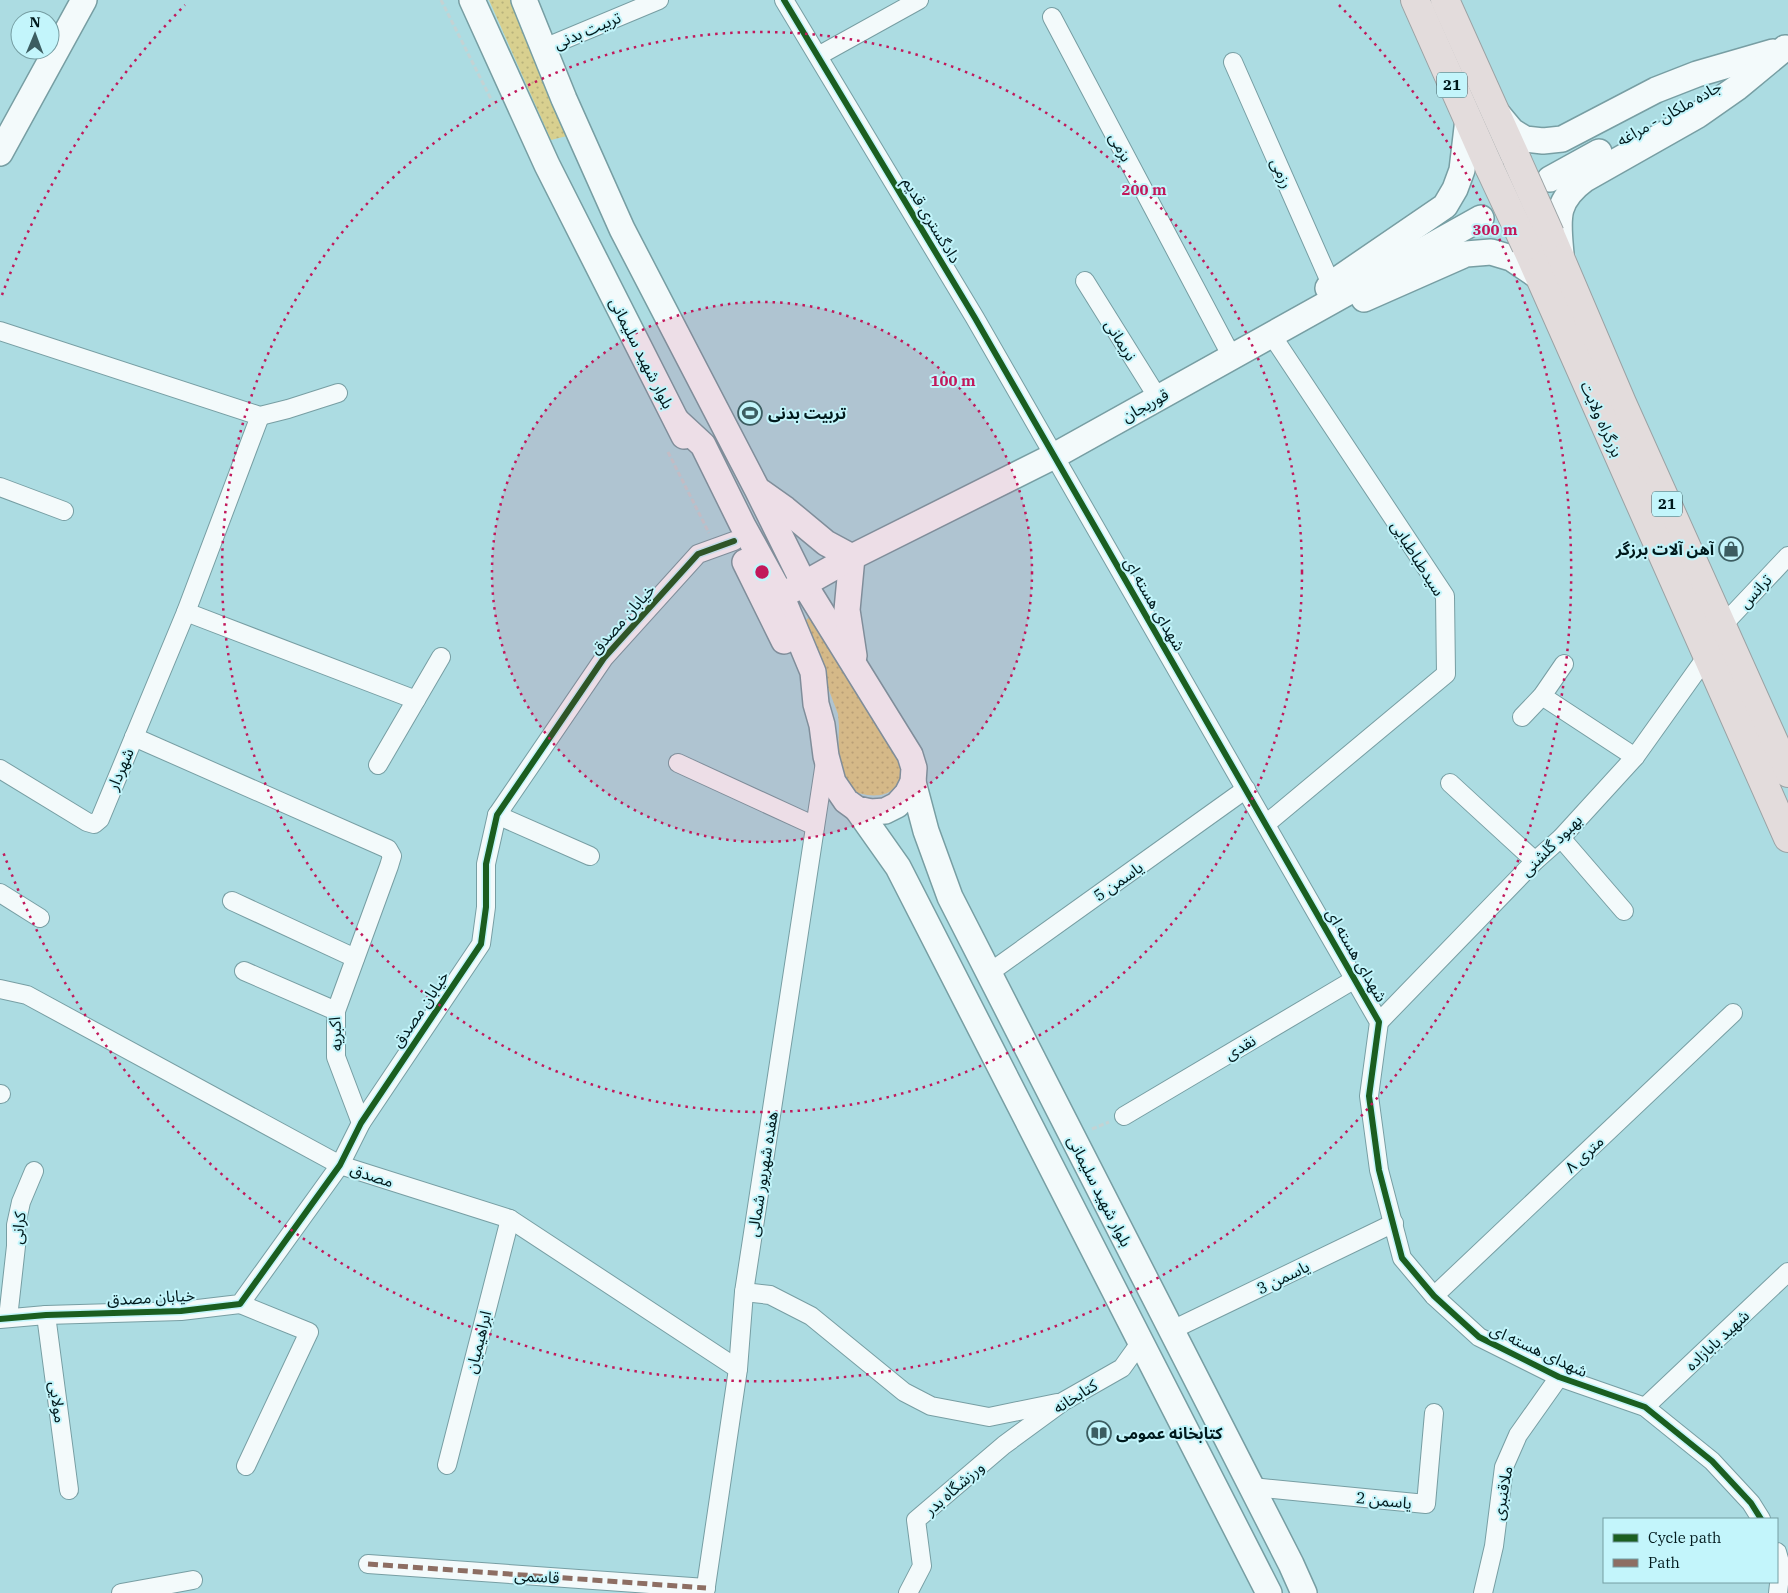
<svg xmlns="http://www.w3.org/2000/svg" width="1788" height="1593" viewBox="0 0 1788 1593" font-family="'IBM Plex Serif','Noto Sans Arabic',serif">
<defs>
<pattern id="green-dots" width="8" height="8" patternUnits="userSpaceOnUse" patternTransform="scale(1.25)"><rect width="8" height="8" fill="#d8d08f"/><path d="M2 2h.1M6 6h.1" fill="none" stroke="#b8b27b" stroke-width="1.8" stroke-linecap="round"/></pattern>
</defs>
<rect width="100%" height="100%" fill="#acdce2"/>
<g fill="url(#green-dots)">
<polygon points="489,0 512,0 571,135 551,140"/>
<path d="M816,613L903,757C903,763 903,770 901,776C893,802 866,797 847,789L838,766L839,726L838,714L803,622Z"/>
</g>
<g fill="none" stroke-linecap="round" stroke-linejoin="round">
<g stroke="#779ea3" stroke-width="20">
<g id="street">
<polyline points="784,0 975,318 1379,1022 1369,1096 1379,1170 1402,1258 1434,1296 1479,1337 1559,1377 1645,1407 1712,1461 1751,1503 1761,1519"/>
<polyline points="1052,17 1232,357"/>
<polyline points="544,48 659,0"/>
<polyline points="818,56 919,0"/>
<polyline points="1233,62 1331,284"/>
<polyline points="1085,281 1158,398"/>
<polyline points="0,331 260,416 288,409 338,393"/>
<polyline points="0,487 64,511"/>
<polyline points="186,612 416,700"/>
<polyline points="1722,626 1788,556"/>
<polyline points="1542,696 1635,757"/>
<polyline points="1522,717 1542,696 1564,664"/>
<polyline points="134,737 388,849 392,856 389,866 336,1011"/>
<polyline points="678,763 815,826"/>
<polyline points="378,765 441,657"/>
<polyline points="0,769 87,822 94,824 100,819 186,612 260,416"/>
<polyline points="1450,783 1535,861"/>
<polyline points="497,815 590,856"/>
<polyline points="1266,824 1446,674 1445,596 1271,334"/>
<polyline points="1561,838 1624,911"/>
<polyline points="0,893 40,918"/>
<polyline points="232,901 355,958"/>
<polyline points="244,971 336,1011 336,1057 361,1123"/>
<polyline points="989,973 1246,789"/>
<polyline points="0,989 27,995 340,1165 510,1219 738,1369"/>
<polyline points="1379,1022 1535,861 1561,838 1635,757 1707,656"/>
<polyline points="0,1094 1,1094"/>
<polyline points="1124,1116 1355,979"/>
<polyline points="744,1292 770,1295 811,1316 904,1392 931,1406 989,1417 1057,1403"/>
<polyline points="1434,1296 1733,1013"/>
<polyline points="240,1304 309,1332 246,1466"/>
<polyline points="46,1315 69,1490"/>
<polyline points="8,1318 16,1246 16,1225 21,1202 34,1171"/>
<polyline points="0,1319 46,1315 181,1311 240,1304 340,1165 361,1123 481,944 486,907 486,864 497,815 604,658 698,554 734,541"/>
<polyline points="1172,1330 1394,1223"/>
<polyline points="1645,1407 1788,1272"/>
<polyline points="447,1465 510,1219"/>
<polyline points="1252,1487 1426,1504 1434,1413"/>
<polyline points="1777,1552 1781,1566 1778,1593"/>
<polyline points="368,1564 706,1588"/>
<polyline points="121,1593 193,1580"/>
<polyline points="705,1593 738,1369 744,1292 825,762"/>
<polyline points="908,1593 922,1566 916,1520 1004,1445 1064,1401 1122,1368 1140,1343"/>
<polyline points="1483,1593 1494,1546 1504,1467 1518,1435 1559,1377"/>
</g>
</g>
<g stroke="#779ea3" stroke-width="28">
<g id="secondary">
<polyline points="472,0 547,165 684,436"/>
<polyline points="524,0 564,99 622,229 757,489 804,584 910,755 914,768 913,782 907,794 897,805 885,811 871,812 857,809 846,801 833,782 826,756 822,725 816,704 813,672 781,595 743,526 703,445 677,421"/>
<polyline points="1497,113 1512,131 1525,139 1543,141 1562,139 1656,90 1697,74 1773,52"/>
<polyline points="0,153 84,0"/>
<polyline points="1550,179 1599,152"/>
<path d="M1561,254C1558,219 1554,202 1585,179L1698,115L1738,87L1785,48"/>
<polyline points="1328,288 1331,284 1445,206 1455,189 1462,170 1468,119"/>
<polyline points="1364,299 1466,254 1491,252 1511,258 1539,277"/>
<polyline points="761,492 785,509 826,543 852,557 847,610 854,656"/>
<polyline points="745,562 784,641"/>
<polyline points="790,591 804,584 852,557 1054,456 1481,218"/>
<polyline points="913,782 926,831 950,897 1291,1564 1304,1593"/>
<polyline points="857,809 898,867 1269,1593"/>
</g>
</g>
<g stroke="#9aa2a4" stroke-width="30">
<g id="highway">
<polyline points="1415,0 1490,169"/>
<polyline points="1445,0 1517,160"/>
<polyline points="1550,234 1622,403 1788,773"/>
<polyline points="1526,246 1788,838"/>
</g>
</g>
<g stroke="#c3d3d4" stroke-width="3" stroke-dasharray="5 2.5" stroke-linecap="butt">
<polyline points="441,0 496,109"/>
<polyline points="668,452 709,533"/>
<polyline points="1092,1129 1109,1122"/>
</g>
<use href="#street" stroke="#f3fafb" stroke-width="18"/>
<use href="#secondary" stroke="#f3fafb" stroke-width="25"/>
<use href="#highway" stroke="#e3dcdc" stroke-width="28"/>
<g stroke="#9aa2a4" stroke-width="30" stroke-linecap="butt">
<g id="highway-bridge">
<polyline points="1517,160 1550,234"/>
<polyline points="1490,169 1526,246"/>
</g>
</g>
<use href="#highway-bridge" stroke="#e3dcdc" stroke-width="28"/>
<polyline stroke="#8d6e63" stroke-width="5" stroke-dasharray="10 5" stroke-linecap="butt" points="368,1564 706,1588"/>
<g stroke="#c3f5fb" stroke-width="9">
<g id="cycleway">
<polyline points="784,0 975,318 1379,1022 1369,1096 1379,1170 1402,1258 1434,1296 1479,1337 1559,1377 1645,1407 1712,1461 1751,1503 1761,1519"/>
<polyline points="0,1319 46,1315 181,1311 240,1304 340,1165 361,1123 481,944 486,907 486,864 497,815 604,658 698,554 734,541"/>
</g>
</g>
<use href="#cycleway" stroke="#1b5e20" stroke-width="6"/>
</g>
<circle cx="762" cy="572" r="270" fill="#c2185b" fill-opacity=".12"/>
<g fill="none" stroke="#c2185b" stroke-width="2.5" stroke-dasharray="2.5 5">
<circle cx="762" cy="572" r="270"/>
<circle cx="762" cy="572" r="540"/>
<path d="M2 295A809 809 0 0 1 185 5M1339 5A809 809 0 1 1 2 849"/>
</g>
<defs>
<g id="stadium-ring" transform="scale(1.25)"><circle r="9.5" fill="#c3f5fb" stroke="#3c5d61" stroke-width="1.5"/><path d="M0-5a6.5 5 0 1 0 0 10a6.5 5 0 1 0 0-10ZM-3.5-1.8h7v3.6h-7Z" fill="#3c5d61"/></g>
<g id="shop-ring" transform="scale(1.25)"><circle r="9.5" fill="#c3f5fb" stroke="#3c5d61" stroke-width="1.5"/><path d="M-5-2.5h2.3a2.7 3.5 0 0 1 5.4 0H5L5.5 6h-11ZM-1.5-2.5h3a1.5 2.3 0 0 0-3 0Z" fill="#3c5d61"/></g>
<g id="library-ring" transform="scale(1.25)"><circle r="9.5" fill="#c3f5fb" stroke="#3c5d61" stroke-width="1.5"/><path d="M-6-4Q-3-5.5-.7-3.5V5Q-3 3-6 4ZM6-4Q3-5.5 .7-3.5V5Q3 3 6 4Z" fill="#3c5d61"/></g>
</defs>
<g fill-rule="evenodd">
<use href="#stadium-ring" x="750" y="413"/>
<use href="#shop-ring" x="1731" y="549"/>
<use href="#library-ring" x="1099" y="1433"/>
</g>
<g text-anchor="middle" stroke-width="4" stroke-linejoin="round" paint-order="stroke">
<g fill="#c3f5fb" stroke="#3a5b5f" stroke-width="1">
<rect x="1437" y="72.5" width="30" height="25" rx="4"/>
<rect x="1652" y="491.5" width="30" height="25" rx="4"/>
</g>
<g font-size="15" font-weight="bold" fill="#00191c">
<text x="1452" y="90">21</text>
<text x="1667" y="509">21</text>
</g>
<g font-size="16" fill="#00191c" stroke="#c3f5fb">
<text transform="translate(587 30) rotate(-23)" y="6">تربیت بدنی</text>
<text transform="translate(1669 113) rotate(-29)" y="6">جاده ملکان - مراغه</text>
<text transform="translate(1121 147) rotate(62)" y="6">بزمی</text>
<text transform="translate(1282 173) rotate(66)" y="6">رزمی</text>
<text transform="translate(932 220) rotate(59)" y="6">دادگستری قدیم</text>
<text transform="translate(1121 340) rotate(58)" y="6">نریمانی</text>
<text transform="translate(642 353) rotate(63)" y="6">بلوار شهید سلیمانی</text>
<text transform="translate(1145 405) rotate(-29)" y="6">قوریجان</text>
<text transform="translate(1602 419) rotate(66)" y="6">بزرگراه ولایت</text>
<text transform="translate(1418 558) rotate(58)" y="6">سیدطباطبایی</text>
<text transform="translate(1755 591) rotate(-47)" y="6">ترانس</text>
<text transform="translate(1155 604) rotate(60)" y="6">شهدای هسته ای</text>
<text transform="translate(622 619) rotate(-48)" y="6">خیابان مصدق</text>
<text transform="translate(120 769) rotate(-67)" y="6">شهردار</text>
<text transform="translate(1551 845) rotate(-45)" y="6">بهبود گلشنی</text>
<text transform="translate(1118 881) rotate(-35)" y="6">یاسمن 5</text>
<text transform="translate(1357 955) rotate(60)" y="6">شهدای هسته ای</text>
<text transform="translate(420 1009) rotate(-56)" y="6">خیابان مصدق</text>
<text transform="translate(335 1034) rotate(-93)" y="6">اکبریه</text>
<text transform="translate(1240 1047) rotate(-31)" y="6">نقدی</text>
<text transform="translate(1584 1154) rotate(-43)" y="6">۸ متری</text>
<text transform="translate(762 1174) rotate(-81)" y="6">هفده شهریور شمالی</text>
<text transform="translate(372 1175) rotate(18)" y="6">مصدق</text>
<text transform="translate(1100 1191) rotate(63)" y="6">بلوار شهید سلیمانی</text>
<text transform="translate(18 1228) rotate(-84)" y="6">کرانی</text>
<text transform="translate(1283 1277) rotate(-26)" y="6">یاسمن 3</text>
<text transform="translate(151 1297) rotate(-3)" y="6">خیابان مصدق</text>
<text transform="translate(1717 1340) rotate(-43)" y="6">شهید بابازاده</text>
<text transform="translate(478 1342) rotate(-76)" y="6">ابراهیمیان</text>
<text transform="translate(1539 1350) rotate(25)" y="6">شهدای هسته ای</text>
<text transform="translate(1075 1396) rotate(-32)" y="6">کتابخانه</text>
<text transform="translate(58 1402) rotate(82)" y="6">مولایی</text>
<text transform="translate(954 1488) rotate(-41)" y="6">ورزشگاه بدر</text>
<text transform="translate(1502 1493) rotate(-80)" y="6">ملاقنبری</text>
<text transform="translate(1384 1500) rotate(6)" y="6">یاسمن 2</text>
<text transform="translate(537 1576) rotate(4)" y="6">قاسمی</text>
</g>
<g font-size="16" font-weight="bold" fill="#00191c" stroke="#c3f5fb" text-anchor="start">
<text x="768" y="419">تربیت بدنی</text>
<text x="1714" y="555" text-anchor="end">آهن آلات برزگر</text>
<text x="1116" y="1439">کتابخانه عمومی</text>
</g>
</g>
<circle cx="762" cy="572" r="8" fill="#c2185b" stroke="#c3f5fb" stroke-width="2.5"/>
<g font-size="15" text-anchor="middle" font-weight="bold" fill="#c2185b" stroke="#c3f5fb" stroke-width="4" stroke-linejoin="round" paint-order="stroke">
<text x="1144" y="195">200 m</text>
<text x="1495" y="235">300 m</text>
<text x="953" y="386">100 m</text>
</g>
<rect x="1603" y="1518" width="175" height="65" fill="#c3f5fb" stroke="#759da2"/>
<rect x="1613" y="1534" width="25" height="8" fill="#1b5e20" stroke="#759da2"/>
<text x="1648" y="1543" font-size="15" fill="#00191c">Cycle path</text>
<rect x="1613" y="1559" width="25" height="8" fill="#8d6e63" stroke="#759da2"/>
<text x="1648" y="1568" font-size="15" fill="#00191c">Path</text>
<g transform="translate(35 35) rotate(1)"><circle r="24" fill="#c3f5fb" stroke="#759da2"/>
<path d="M0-4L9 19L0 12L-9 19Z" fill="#3c5d61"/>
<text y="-8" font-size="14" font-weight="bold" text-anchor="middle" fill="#00191c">N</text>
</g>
</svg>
